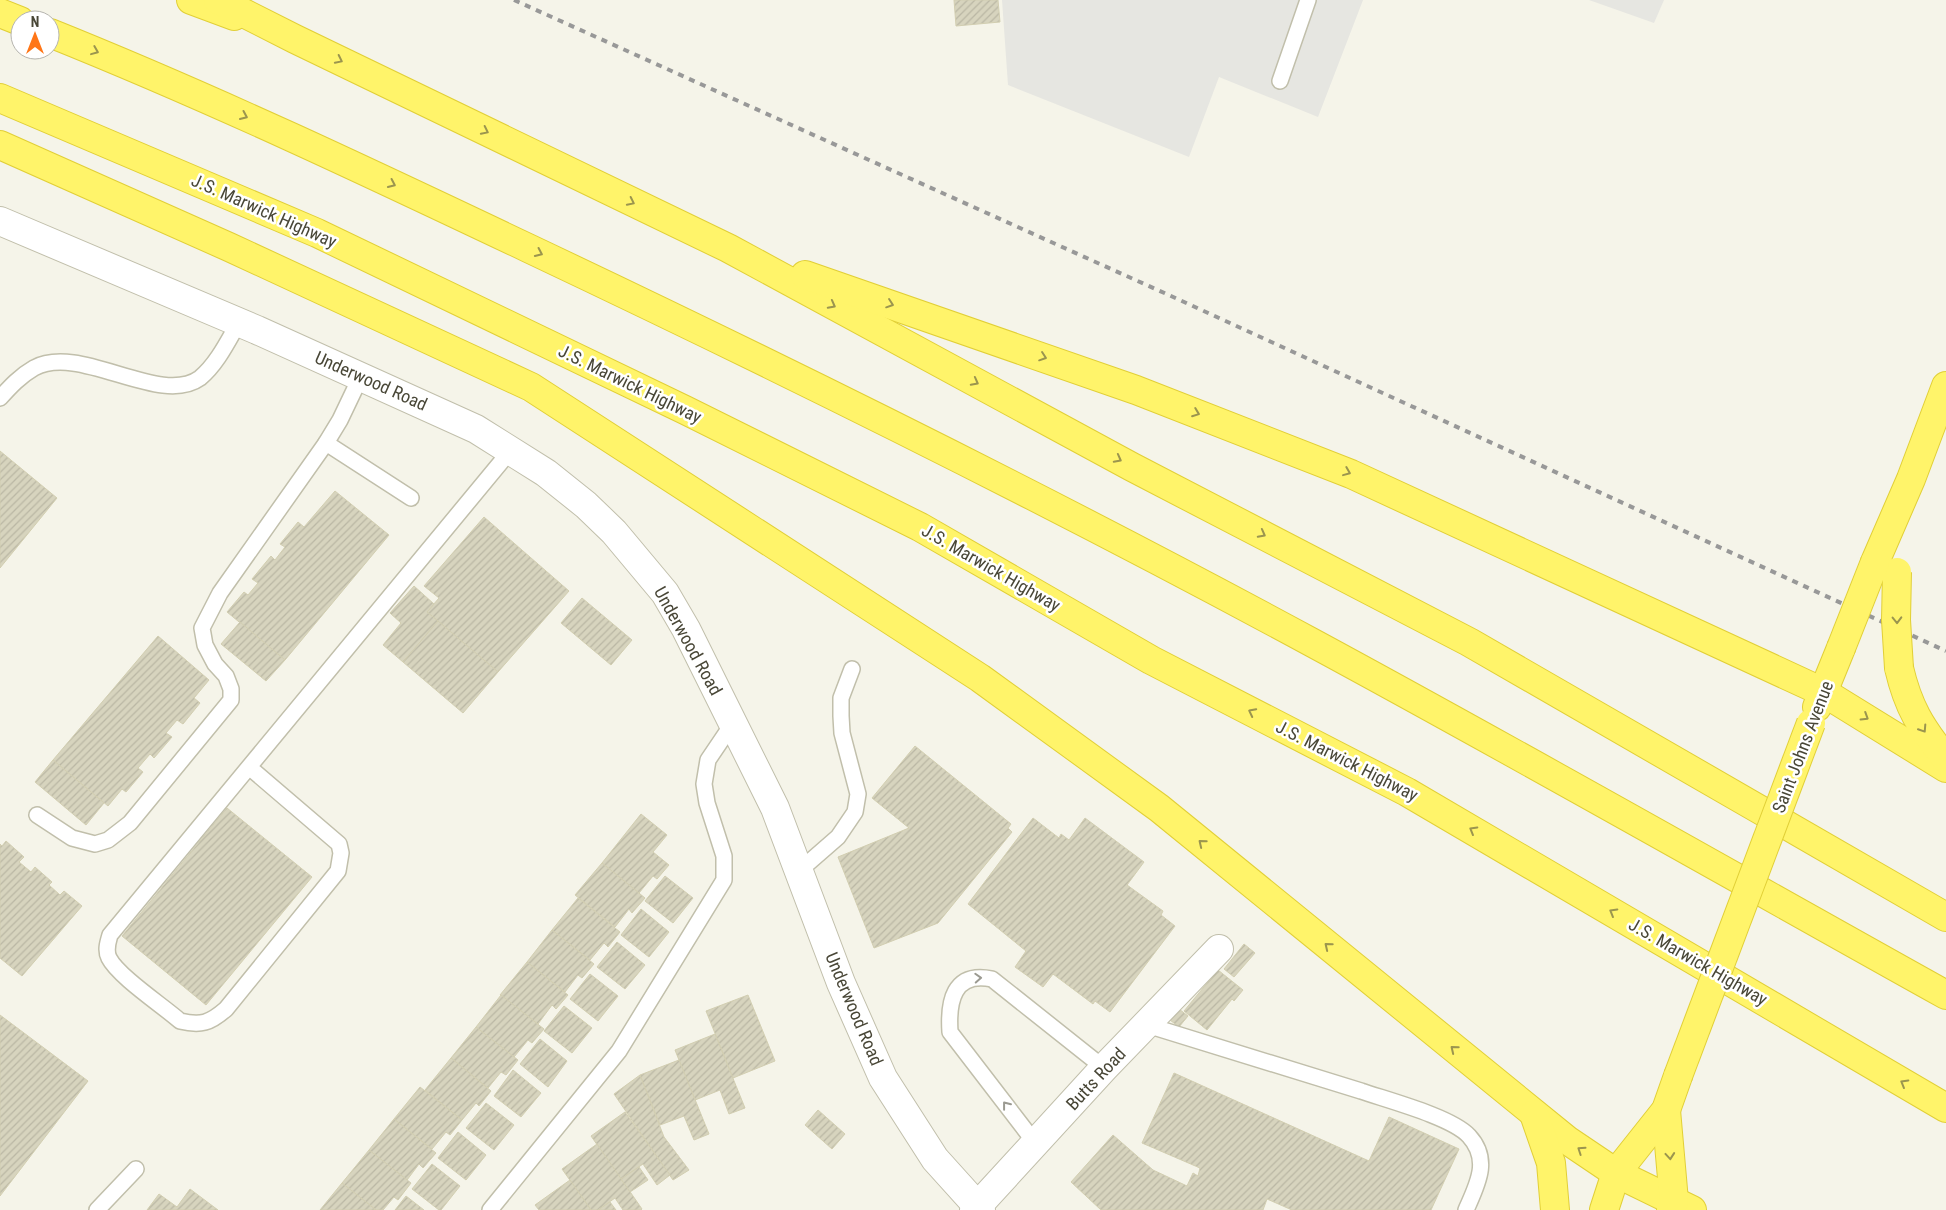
<svg xmlns="http://www.w3.org/2000/svg" width="1946" height="1210" viewBox="0 0 1946 1210" font-family="'Roboto Condensed',sans-serif">
<defs>
<pattern id="building-hatch" width="6" height="6" patternUnits="userSpaceOnUse" patternTransform="scale(1.25)"><rect width="6" height="6" fill="#d7d4be"/><path d="M-1 1l2-2M0 6l6-6M5 7l2-2" fill="none" stroke="#bab7a4"/></pattern>
</defs>
<rect width="100%" height="100%" fill="#f5f4e9"/>
<g fill="#e6e6e1">
<polygon points="1002,0 1363,0 1318,117 1219,77 1189,157 1008,85"/>
<polygon points="1589,0 1664,0 1654,23"/>
</g>
<g fill="url(#building-hatch)" stroke="#d2ceb1">
<polygon points="954,0 998,0 1000,22 956,26"/>
<polygon points="0,451 57,498 0,568"/>
<polygon points="335,491 389,535 285,660 227,612 244,592 248,595 258,583 252,579 271,556 275,560 285,547 280,544 298,522 304,527"/>
<polygon points="484,517 569,591 498,672 427,612 439,598 424,586"/>
<polygon points="414,586 434,604 427,612 438,621 403,662 383,645 401,623 390,613"/>
<polygon points="582,598 632,640 611,665 561,623"/>
<polygon points="438,621 498,672 463,713 403,662"/>
<polygon points="240,622 285,660 266,681 221,644"/>
<polygon points="158,636 209,680 194,698 200,703 183,724 177,720 166,733 172,737 154,758 150,754 138,768 143,772 126,792 122,789 108,806 53,760"/>
<polygon points="915,746 1011,824 1008,828 1012,832 938,923 874,948 838,857 909,828 872,798"/>
<polygon points="53,760 104,803 86,825 35,782"/>
<polygon points="227,808 312,877 206,1005 122,936"/>
<polygon points="641,814 667,835 653,852 669,865 657,879 653,876 639,893 602,863"/>
<polygon points="1033,818 1059,838 1061,834 1069,840 1085,818 1144,862 1127,885 1163,911 1161,915 1175,926 1110,1012 1095,1001 1093,1004 1053,974 1043,987 1015,967 1026,951 968,904"/>
<polygon points="6,841 24,857 19,862 31,872 35,867 52,882 49,885 60,895 64,891 82,906 22,976 0,958 0,844 2,846"/>
<polygon points="602,863 645,898 632,913 629,909 615,927 575,895"/>
<polygon points="665,876 693,898 673,923 645,901"/>
<polygon points="578,898 620,932 608,947 604,943 590,960 552,930"/>
<polygon points="641,909 669,932 649,957 621,935"/>
<polygon points="552,930 594,964 582,978 578,975 565,992 527,962"/>
<polygon points="617,942 645,965 625,989 597,967"/>
<polygon points="1244,944 1255,953 1234,977 1224,969"/>
<polygon points="527,962 568,995 556,1009 552,1005 538,1024 500,995"/>
<polygon points="1218,970 1243,990 1234,1001 1232,999 1207,1030 1184,1011"/>
<polygon points="590,974 618,996 598,1021 570,999"/>
<polygon points="501,995 544,1029 532,1043 528,1040 514,1057 476,1027"/>
<polygon points="748,995 775,1061 733,1078 706,1011"/>
<polygon points="564,1006 592,1028 572,1053 544,1031"/>
<polygon points="1179,1009 1188,1016 1179,1027 1170,1020"/>
<polygon points="0,1015 88,1081 0,1196"/>
<polygon points="476,1027 518,1060 506,1075 501,1072 488,1088 451,1058"/>
<polygon points="715,1034 745,1108 729,1114 720,1090 695,1100 675,1050"/>
<polygon points="540,1039 567,1061 548,1087 520,1064"/>
<polygon points="451,1058 491,1091 479,1106 476,1103 462,1120 425,1090"/>
<polygon points="679,1060 709,1134 694,1140 684,1116 660,1125 640,1075"/>
<polygon points="513,1070 541,1093 521,1117 494,1096"/>
<polygon points="1174,1073 1369,1161 1389,1117 1459,1149 1431,1210 1292,1210 1267,1199 1263,1210 1101,1210 1071,1182 1113,1135 1153,1170 1187,1186 1193,1173 1198,1176 1200,1168 1142,1143"/>
<polygon points="640,1075 664,1137 689,1170 673,1180 614,1094"/>
<polygon points="420,1087 462,1120 450,1135 446,1132 432,1149 394,1119"/>
<polygon points="486,1103 514,1125 494,1150 466,1128"/>
<polygon points="818,1110 845,1134 832,1149 805,1125"/>
<polygon points="625,1112 670,1175 657,1185 643,1164 621,1179 591,1136"/>
<polygon points="394,1119 436,1153 423,1168 419,1164 407,1180 369,1150"/>
<polygon points="458,1132 486,1155 466,1180 438,1158"/>
<polygon points="597,1144 642,1209 641,1210 623,1210 615,1198 598,1210 591,1210 562,1169"/>
<polygon points="369,1150 411,1183 398,1200 394,1197 383,1210 376,1210 342,1183"/>
<polygon points="432,1164 460,1186 441,1210 439,1210 412,1189"/>
<polygon points="639,1167 648,1180 630,1192 621,1179"/>
<polygon points="570,1180 591,1210 539,1210 535,1205"/>
<polygon points="342,1183 376,1210 320,1210"/>
<polygon points="190,1189 218,1210 147,1210 159,1194 177,1207"/>
<polygon points="406,1196 424,1210 395,1210"/>
<polygon points="610,1202 616,1210 598,1210"/>
</g>
<g fill="none" stroke-linecap="round" stroke-linejoin="round">
<g stroke="#c1bfab" stroke-width="18">
<g id="lane">
<polyline points="1280,81 1308,0"/>
<path d="M0,398C10,387 20,376 34,368C80,343 160,407 200,378C217,364 228,341 239,322"/>
<polyline points="326,443 411,498"/>
<path d="M249,767L339,844L341,853L338,871L226,1009C210,1023 201,1026 180,1021C163,1006 118,976 109,958C105,950 108,942 110,935L511,450"/>
<polyline points="37,815 72,838 95,844 108,840 130,823 231,700 231,689 226,676 215,664 205,645 202,628 220,593 326,443 340,420 361,376"/>
<polyline points="799,871 838,837 855,812 858,794 842,733 841,716 841,698 852,669"/>
<path d="M1147,1025C1219,1047 1290,1069 1361,1091C1387,1100 1452,1117 1469,1136C1491,1160 1477,1185 1466,1210"/>
<path d="M1036,1144L950,1032C948,1002 953,971 992,979L1104,1068"/>
<polyline points="97,1210 136,1169"/>
<polyline points="490,1210 619,1051 724,880 724,856 707,803 704,784 708,760 733,723"/>
</g>
</g>
<g stroke="#c1bfab" stroke-width="30">
<g id="street">
<polyline points="0,221 257,330 476,429 546,473 586,505 614,532 665,593 686,629 775,808 841,983 883,1078 935,1159 981,1210"/>
<polyline points="974,1210 1104,1068 1219,949"/>
</g>
</g>
<g stroke="#e1cf37" stroke-width="30">
<g id="highway">
<polyline points="191,0 234,16"/>
<polyline points="218,0 295,39 728,248 1132,467 1469,642 1946,917"/>
<polyline points="0,13 20,21"/>
<path d="M50,33C212,98 370,173 528,248C792,373 1054,503 1311,642C1524,757 1734,877 1946,995"/>
<polyline points="0,98 317,233 685,410 920,527 1151,660 1407,792 1946,1108"/>
<polyline points="0,145 229,247 531,387 980,678 1159,808 1567,1140 1616,1173 1692,1210"/>
<polyline points="805,275 1136,390 1351,474 1823,692 1946,768"/>
<polyline points="1875,562 1911,479 1946,386"/>
<path d="M1899,668C1908,707 1921,728 1946,759"/>
<polyline points="1817,707 1841,648"/>
<polyline points="1666,1110 1674,1201 1671,1210"/>
<polyline points="1534,1114 1551,1163 1555,1210"/>
<polyline points="1604,1210 1616,1173 1666,1110 1678,1076"/>
</g>
</g>
<use href="#lane" stroke="#fff" stroke-width="15"/>
<use href="#street" stroke="#fff" stroke-width="28"/>
<use href="#highway" stroke="#fff46a" stroke-width="28"/>
<polyline stroke="#989898" stroke-width="4" stroke-dasharray="6 6" stroke-linecap="butt" points="514,0 1171,296 1946,651"/>
<g stroke="#e1cf37" stroke-width="30" stroke-linecap="butt">
<g id="highway-bridge">
<polyline points="1897,572 1896,620 1899,668"/>
<polyline points="1841,648 1875,562"/>
<polyline points="1678,1076 1811,723"/>
</g>
</g>
<use href="#highway-bridge" stroke="#fff46a" stroke-width="28"/>
</g>
<defs><path id="oneway-chevron" d="M-2-3.5L2.5 0L-2 3.5" fill="none" stroke-width="1.6" stroke-linecap="round" stroke-linejoin="round" transform="scale(1.25)"/></defs>
<g stroke="#9b954e">
<use href="#oneway-chevron" transform="translate(95 51) rotate(22)"/>
<use href="#oneway-chevron" transform="translate(339 60) rotate(26)"/>
<use href="#oneway-chevron" transform="translate(244 116) rotate(24)"/>
<use href="#oneway-chevron" transform="translate(485 131) rotate(26)"/>
<use href="#oneway-chevron" transform="translate(392 184) rotate(25)"/>
<use href="#oneway-chevron" transform="translate(631 202) rotate(26)"/>
<use href="#oneway-chevron" transform="translate(539 253) rotate(25)"/>
<use href="#oneway-chevron" transform="translate(890 304) rotate(19)"/>
<use href="#oneway-chevron" transform="translate(832 305) rotate(28)"/>
<use href="#oneway-chevron" transform="translate(1043 357) rotate(19)"/>
<use href="#oneway-chevron" transform="translate(975 382) rotate(28)"/>
<use href="#oneway-chevron" transform="translate(1196 413) rotate(21)"/>
<use href="#oneway-chevron" transform="translate(1118 459) rotate(28)"/>
<use href="#oneway-chevron" transform="translate(1347 472) rotate(22)"/>
<use href="#oneway-chevron" transform="translate(1262 534) rotate(28)"/>
<use href="#oneway-chevron" transform="translate(1897 620) rotate(89)"/>
<use href="#oneway-chevron" transform="translate(1252 712) rotate(-153)"/>
<use href="#oneway-chevron" transform="translate(1865 717) rotate(32)"/>
<use href="#oneway-chevron" transform="translate(1923 729) rotate(57)"/>
<use href="#oneway-chevron" transform="translate(1473 830) rotate(-150)"/>
<use href="#oneway-chevron" transform="translate(1202 843) rotate(-141)"/>
<use href="#oneway-chevron" transform="translate(1613 912) rotate(-150)"/>
<use href="#oneway-chevron" transform="translate(1328 946) rotate(-141)"/>
<use href="#oneway-chevron" transform="translate(1454 1049) rotate(-141)"/>
<use href="#oneway-chevron" transform="translate(1904 1083) rotate(-150)"/>
<use href="#oneway-chevron" transform="translate(1581 1150) rotate(-146)"/>
<use href="#oneway-chevron" transform="translate(1670 1156) rotate(85)"/>
</g>
<g stroke="#9b9a91">
<use href="#oneway-chevron" transform="translate(978 978) rotate(-3)"/>
<use href="#oneway-chevron" transform="translate(1006 1105) rotate(-128)"/>
</g>
<g text-anchor="middle" stroke-width="5" stroke-linejoin="round" paint-order="stroke">
<g font-size="18" fill="#494737" stroke="#fff">
<text transform="translate(264 211) rotate(24)" y="6">J.S. Marwick Highway</text>
<text transform="translate(371 381) rotate(24)" y="6">Underwood Road</text>
<text transform="translate(630 384) rotate(26)" y="6">J.S. Marwick Highway</text>
<text transform="translate(991 568) rotate(30)" y="6">J.S. Marwick Highway</text>
<text transform="translate(688 641) rotate(61)" y="6">Underwood Road</text>
<text transform="translate(1803 747) rotate(-69)" y="6">Saint Johns Avenue</text>
<text transform="translate(1347 761) rotate(27)" y="6">J.S. Marwick Highway</text>
<text transform="translate(1698 962) rotate(30)" y="6">J.S. Marwick Highway</text>
<text transform="translate(854 1009) rotate(67)" y="6">Underwood Road</text>
<text transform="translate(1096 1079) rotate(-47)" y="6">Butts Road</text>
</g>
</g>
<g transform="translate(35 35)"><circle r="24" fill="#ffffff" stroke="#b6b5af"/>
<path d="M0-4L9 19L0 12L-9 19Z" fill="#ff7617"/>
<text y="-8" font-size="14" font-weight="bold" text-anchor="middle" fill="#494737">N</text>
</g>
</svg>
